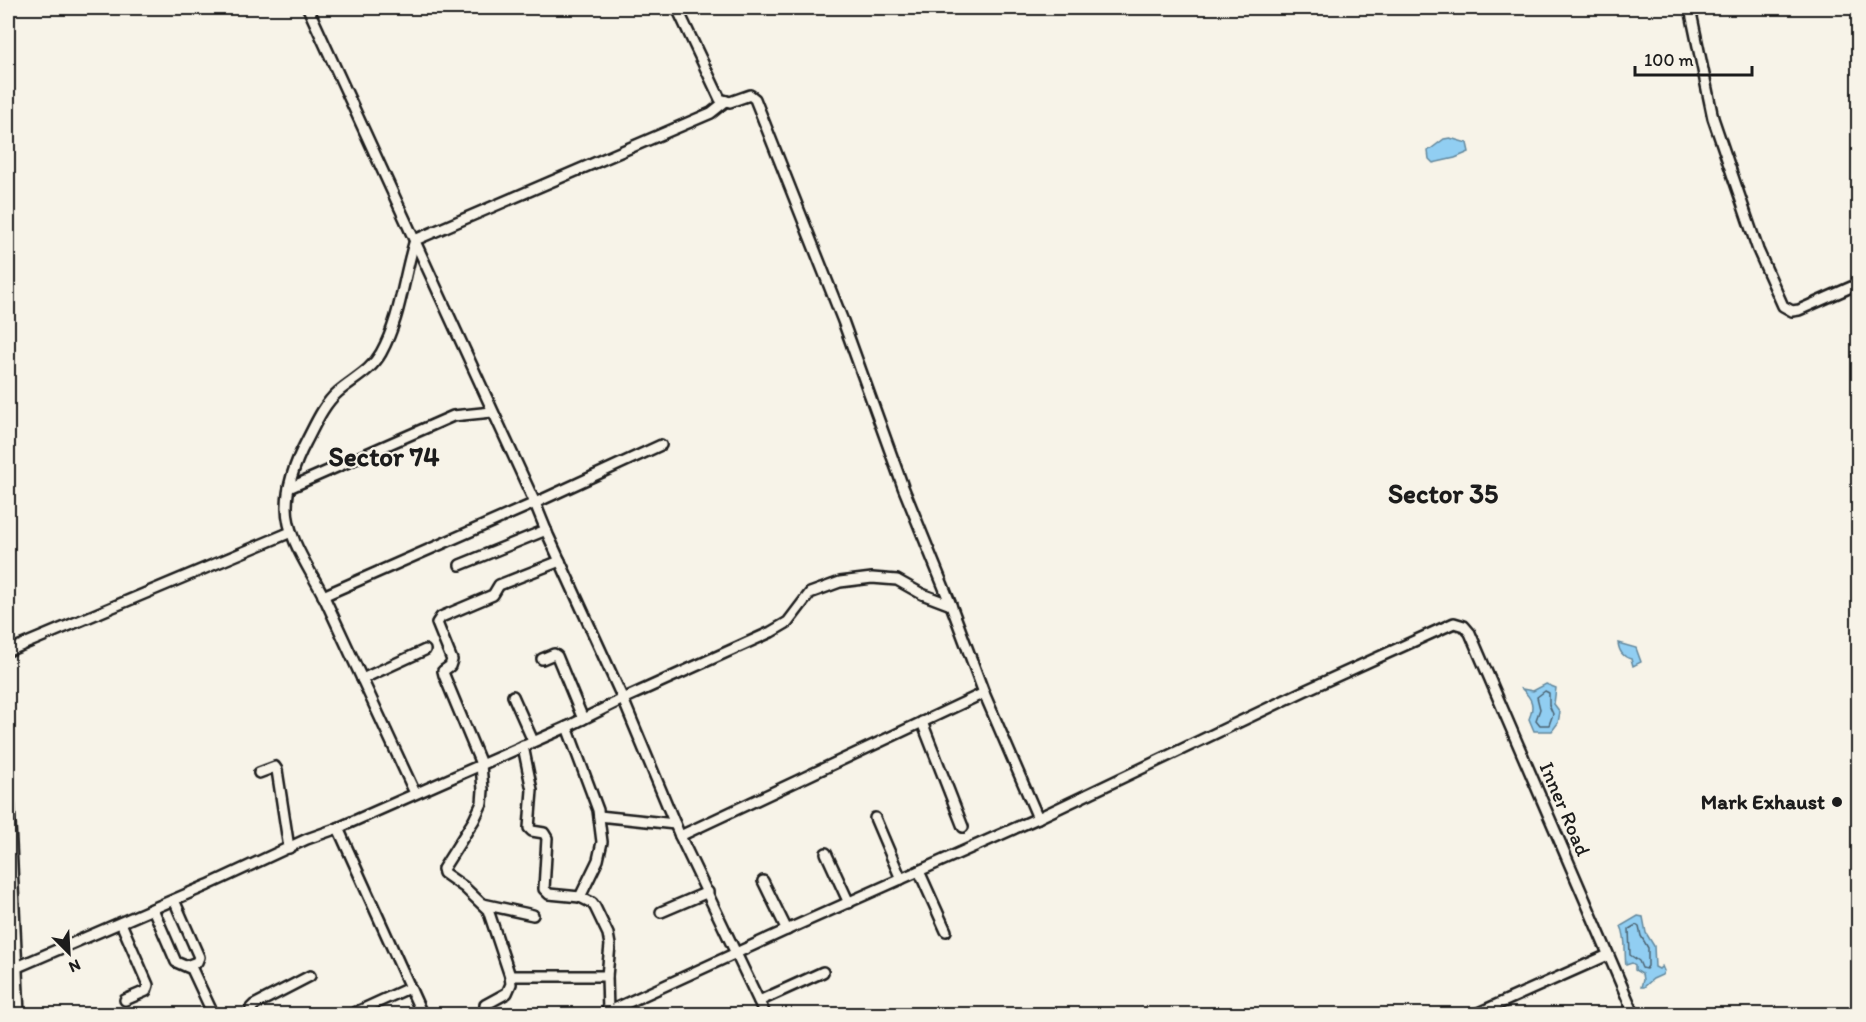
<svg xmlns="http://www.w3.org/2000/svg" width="1866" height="1022" viewBox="0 0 1866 1022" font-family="Itim,sans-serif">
<rect width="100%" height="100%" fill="#f7f3e8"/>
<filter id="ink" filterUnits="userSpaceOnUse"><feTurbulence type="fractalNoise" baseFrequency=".0167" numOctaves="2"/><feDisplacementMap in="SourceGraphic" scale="12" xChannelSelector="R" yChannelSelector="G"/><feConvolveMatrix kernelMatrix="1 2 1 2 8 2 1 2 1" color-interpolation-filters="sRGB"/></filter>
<g filter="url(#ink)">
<g fill="#91cef2" stroke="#62879c" stroke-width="1.5">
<polygon points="1450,138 1467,143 1469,152 1455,158 1433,163 1429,159 1428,151 1444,139"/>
<path d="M1618,643L1636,648L1641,662L1633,666L1631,659C1622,657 1619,651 1618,643Z"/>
<path d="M1546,684L1556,688L1554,704L1560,712L1558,723L1552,731H1534L1529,719C1535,705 1532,699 1522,689L1533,691Z"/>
<path d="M1638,916L1643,917L1646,933L1654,946L1655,967L1659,969L1662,966L1664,971L1662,975L1653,979L1644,987H1641L1643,980L1642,974L1635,970V965L1632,963L1626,965C1624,952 1627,938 1621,926Z"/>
</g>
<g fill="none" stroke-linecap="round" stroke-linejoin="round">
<g stroke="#4b6372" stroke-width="1.5">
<polygon points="1545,691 1549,693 1549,705 1553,714 1549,725 1540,725 1536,720 1540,709 1537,697"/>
<polygon points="1636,925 1639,927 1641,936 1648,948 1648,966 1646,969 1642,968 1639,961 1630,955 1629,929"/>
</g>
<g stroke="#1c1c1c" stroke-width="14">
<g id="minor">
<polyline points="308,8 535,503 548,535 623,699 680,836 765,1014"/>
<polyline points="677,8 720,99 730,102 750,95 755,99 843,321 903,487 951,605 984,693 1038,818"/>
<polyline points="1690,8 1713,118 1758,250 1783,306 1792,311 1799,310 1858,284"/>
<polyline points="289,488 453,416 492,412"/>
<polyline points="460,565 546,530"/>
<polyline points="323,596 535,503 661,445"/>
<polyline points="8,651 291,532"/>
<polyline points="542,659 554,654 557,656 583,719"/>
<polyline points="362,679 425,650"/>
<polyline points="513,696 533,741"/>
<polyline points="922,722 963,827"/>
<polyline points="567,727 598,810 602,842 598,860 580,897 592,903 595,907 608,934 610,945 607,976 608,1012"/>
<polyline points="523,746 532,790 529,828 532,831 544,833 547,838 544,889 549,894 580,897"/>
<polyline points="259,773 275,767 277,770 289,848"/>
<polyline points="8,780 19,1014"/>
<path d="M415,793C385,728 355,664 325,599C311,570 287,540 287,507C287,485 296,461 306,442C315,425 323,405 338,392C353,379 371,371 381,353C401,317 403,278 415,240L711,113L726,101"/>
<polyline points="599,816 675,824"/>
<polyline points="875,818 901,879"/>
<polyline points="338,828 422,1014"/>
<polyline points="680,836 984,693"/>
<polyline points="826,853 849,903"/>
<polyline points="919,871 946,931"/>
<polyline points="763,881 787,930"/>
<polyline points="174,900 199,957 197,962 186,966"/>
<polyline points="483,904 533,915"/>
<polyline points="153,909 176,962 192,969 213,1014"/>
<polyline points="661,912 708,892"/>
<polyline points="121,923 148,985 146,991 125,1000"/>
<polyline points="8,971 208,885 307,839 338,828 567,727 623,699 771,632 788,622 810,593 840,582 872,578 897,580 922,594 951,605"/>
<polyline points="510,976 607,976"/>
<polyline points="759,1001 823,972"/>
<polyline points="252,1014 251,1008 254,1005 310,976"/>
<polyline points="352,1014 409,988"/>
<polyline points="485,1014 485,1005 507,993 511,984 510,976 488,910 464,887 444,873 443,869 474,820 482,803 483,790 481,764 444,675 443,671 450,666 452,660 437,623 441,617 493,595 499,585 560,561"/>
<polyline points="603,1014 793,927 1038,818 1304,691 1454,623 1464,626 1470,633 1634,1014"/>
<polyline points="1476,1014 1608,955"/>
</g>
</g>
<use href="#minor" stroke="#f7f3e8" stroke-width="9"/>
</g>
</g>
<circle fill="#1c1c1c" stroke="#f7f3e8" stroke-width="2" cx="1837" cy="802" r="6"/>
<g text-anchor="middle" stroke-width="4.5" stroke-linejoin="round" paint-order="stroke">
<g font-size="21" font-weight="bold" fill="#1c1c1c" stroke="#f7f3e8" text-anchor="end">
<text x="1825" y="809">Mark Exhaust</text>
</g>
<g font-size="21" fill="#1c1c1c" stroke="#f7f3e8">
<text transform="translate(1565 809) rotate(67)" y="7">Inner Road</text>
</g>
<g font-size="27" font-weight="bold" fill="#1c1c1c" stroke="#f7f3e8">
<text x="384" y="466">Sector 74</text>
<text x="1443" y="503">Sector 35</text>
</g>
</g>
<rect width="1866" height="1022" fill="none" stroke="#f7f3e8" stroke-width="30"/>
<rect x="15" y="15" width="1836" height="992" fill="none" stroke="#1c1c1c" stroke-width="2" filter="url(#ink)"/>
<g transform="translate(69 953) rotate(156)" stroke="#f7f3e8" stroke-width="4.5" paint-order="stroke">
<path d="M0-4.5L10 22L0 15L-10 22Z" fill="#1c1c1c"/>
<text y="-9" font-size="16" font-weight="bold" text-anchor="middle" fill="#1c1c1c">N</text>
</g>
<path d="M1635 66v9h117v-9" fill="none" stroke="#1c1c1c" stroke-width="3"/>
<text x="1644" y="66" font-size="18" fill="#1c1c1c" stroke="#f7f3e8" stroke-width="4.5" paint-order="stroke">100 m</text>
</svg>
